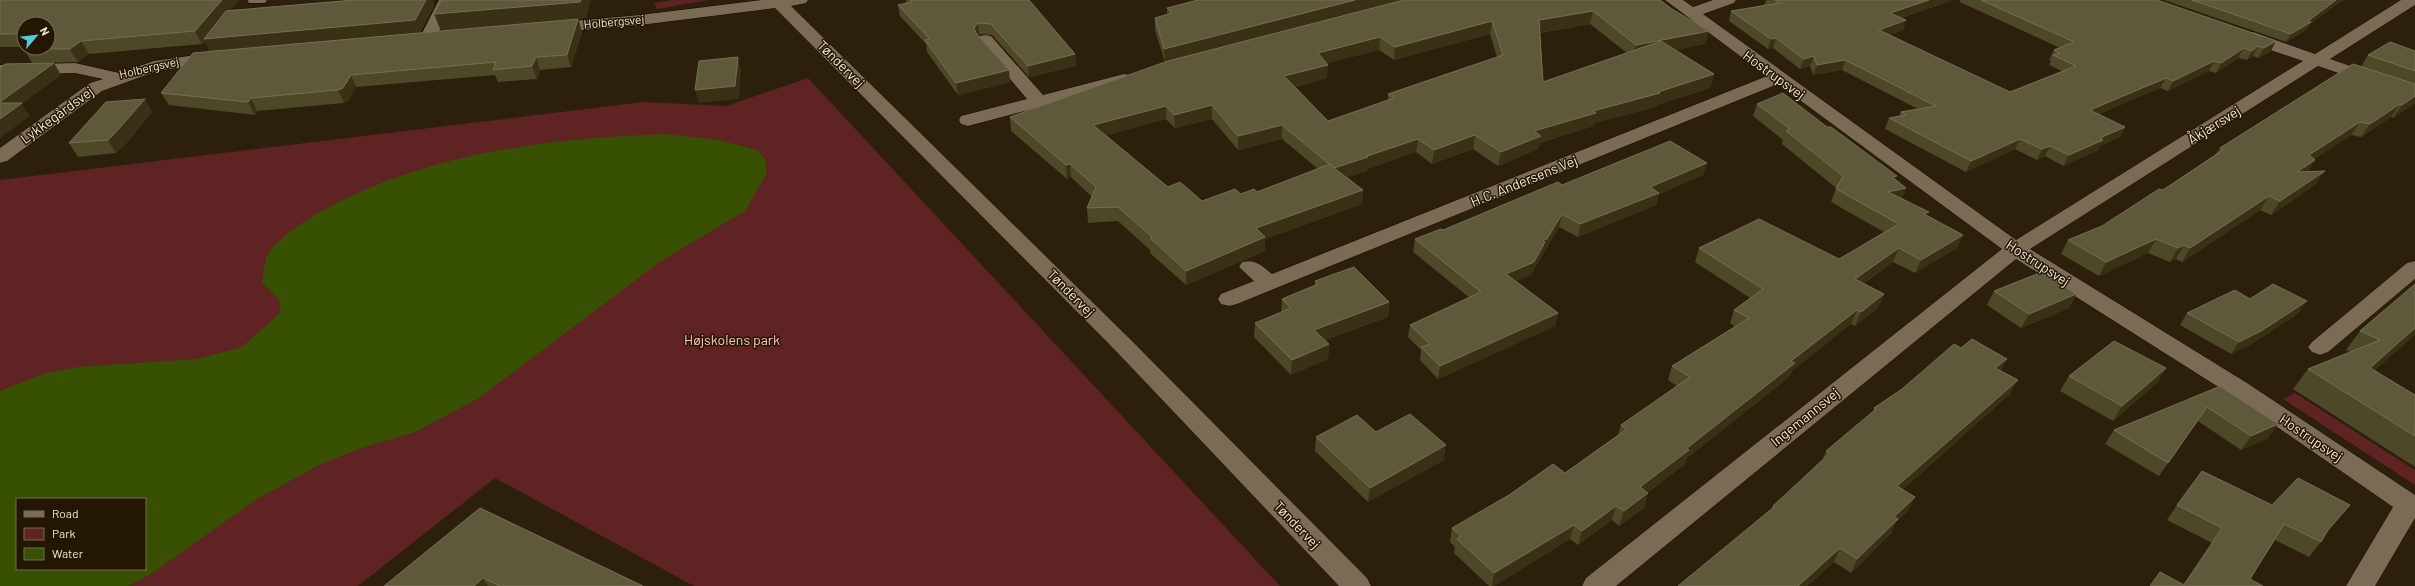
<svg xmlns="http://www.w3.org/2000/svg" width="2415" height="586" viewBox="0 0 2415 586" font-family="Barlow,sans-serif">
<rect width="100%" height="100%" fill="#2c1f0b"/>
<g fill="#5f2324" fill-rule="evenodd">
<polygon points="672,0 709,0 657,9 654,3"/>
<path d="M808,78L1280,586H694L495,478L358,586H0V180L643,102L726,106ZM17,499H145V569H17Z"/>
<polygon points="2295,393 2415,470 2415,485 2283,399"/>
</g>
<path fill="#375002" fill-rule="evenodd" d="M663,134L718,140L758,150L765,159L767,173L745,211L658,263L479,398L415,432L361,448L319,465L257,499L151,574L128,586H0V391L43,374L78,367L197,359L242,347L280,313V301L262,282C264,274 264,265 266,258C271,243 305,221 318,213C427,153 541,139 663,134ZM17,499H145V569H17Z"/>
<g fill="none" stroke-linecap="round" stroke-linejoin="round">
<g stroke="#140800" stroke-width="1">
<g id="minor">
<polygon points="247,0 267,0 265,3 249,3"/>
<polygon points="439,0 455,0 433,43 421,43 419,39"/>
<polygon points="762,0 808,0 806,3 791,6 1130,339 1367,578 1371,586 1339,586 1114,349 775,8 640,25 551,33 545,32 543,28 545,24 551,23 640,15"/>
<path d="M1665,0H1683L1693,7L1713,0H1736L1734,3L1703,14L2016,240L2303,61L2241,40L2239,36L2241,32H2253L2315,54L2401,0H2415V5L2330,59L2415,88V99L2318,66L2030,249L2247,383L2415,495V518L2375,586H2346L2393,507L2231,395L2016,259L1616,586H1582L1586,578L2002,249L1778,84L1237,304L1229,306L1221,304L1218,299L1221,294L1254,281L1239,267L1242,262C1256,259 1262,266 1272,274L1767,76Z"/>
<polygon points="985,35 991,36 1043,95 1124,74 1130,75 1133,79 1130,83 968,126 961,124 959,120 961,116 1027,99 977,40 979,36"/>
<polygon points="217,52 223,53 226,57 223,61 157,71 102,91 7,161 0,163 0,148 90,83 103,79 75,73 0,75 0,65 75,63 119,73 154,61"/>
<polygon points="2415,261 2415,279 2328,352 2320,355 2312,352 2308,347 2312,342 2407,263"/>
</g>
</g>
<use href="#minor" fill="#7b6b55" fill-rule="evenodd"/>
</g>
<g fill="#4d4828" fill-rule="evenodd">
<polygon points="0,0 239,0 230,10 354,0 432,0 434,6 420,33 219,51 578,19 582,32 571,67 540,70 537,79 498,82 495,75 356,87 349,100 344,103 257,111 255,115 169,105 161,93 210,51 205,41 202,44 89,54 78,62 32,63 24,49 48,48 48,24 24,24 24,47 0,47"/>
<polygon points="906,0 1029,0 1075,54 1076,66 1029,77 992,35 979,34 978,36 1010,82 958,95 927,52 926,44 900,16 898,5 906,3"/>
<polygon points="1198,0 1402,0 1165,62 1155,30 1155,18 1167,15 1167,8"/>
<path d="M1404,0L1672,9L1709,31L1705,44L1675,50L1714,74L1710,88L1657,105L1656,107L1594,123L1593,126L1540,143L1538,149L1498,166L1473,149L1432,164L1416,152L1367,169V171L1347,177L1363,190L1362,204L1265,239V251L1186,285L1150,253V250L1118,221L1088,223L1087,208L1092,197L1071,177L1067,179L1011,131L1010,117ZM1590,24L1627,53L1543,82L1540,33ZM1490,34L1497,57L1388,94V100L1328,121L1295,87L1327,78V63L1379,50L1394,60ZM1166,119L1175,128L1212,119L1238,150L1282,139L1318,169L1257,192L1202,201L1168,187L1106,135Z"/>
<polygon points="1766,0 1951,0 1951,1 1901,18 1906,20 1903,30 1889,35 2010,92 2062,71 2049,65 2051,61 2049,60 2054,50 2060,48 1960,2 1960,0 2157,0 2271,51 2258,58 2253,56 2247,60 2238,58 2216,73 2209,71 2168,91 2160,88 2099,114 2125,127 2120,137 2100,146 2098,150 2063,166 2045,156 2037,160 2015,149 1966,172 1885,129 1889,118 1899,116 1901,112 1918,109 1842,70 1813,75 1810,66 1800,69 1773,48 1768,49 1729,21 1731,11 1764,5"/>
<polygon points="2164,0 2343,0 2310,24 2306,30 2286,42"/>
<polygon points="2415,51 2415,103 2393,118 2391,117 2361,137 2351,135 2314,159 2308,172 2316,184 2271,215 2260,210 2182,262 2176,259 2170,262 2148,253 2099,276 2061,254 2068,240 2102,226 2163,190 2215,155 2220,148 2361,67 2368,55"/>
<polygon points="145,99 152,112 124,146 116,153 78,157 69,143"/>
<polygon points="1757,104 1827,127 1906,188 1902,198 1927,216 1963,235 1957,248 1915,273 1893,262 1863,284 1884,294 1878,308 1855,326 1851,324 1792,371 1789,377 1686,459 1685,464 1647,493 1648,493 1644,508 1619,526 1612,520 1578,545 1570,539 1494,586 1489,586 1454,553 1455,547 1450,542 1452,528 1565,473 1618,435 1621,425 1677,386 1668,380 1672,366 1735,327 1730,323 1734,310 1750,298 1695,262 1699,248 1839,259 1884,232 1831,202 1836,188 1782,144 1783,140 1753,116"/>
<polygon points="1707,163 1703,175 1659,194 1656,205 1578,237 1559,227 1545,251 1544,252 1543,254 1531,275 1516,281 1558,313 1555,326 1438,379 1420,360 1421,350 1408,337 1410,325 1470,298 1413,252 1415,239 1443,230 1562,185"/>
<polygon points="1315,281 1389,302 1388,317 1325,340 1329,344 1328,359 1291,375 1254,337 1255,323 1281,312 1282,299 1315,286"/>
<polygon points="2415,284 2375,370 2415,395 2415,467 2293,389 2308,369 2350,352 2346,350 2360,331"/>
<polygon points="1994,291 2076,294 2069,308 2021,328 1987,305"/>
<polygon points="2250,299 2299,313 2253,343 2231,354 2180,325 2187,313"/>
<polygon points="2166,368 2157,383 2113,421 2060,391 2069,376"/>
<polygon points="2001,371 2010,394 1903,489 1908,511 1896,522 1891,533 1851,573 1834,562 1807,586 1678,586 1771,509 1773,506 1822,461 1826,451 1873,412 1874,408"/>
<polygon points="2221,387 2278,424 2268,438 2241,450 2198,421 2159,476 2105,444 2114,430"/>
<polygon points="1376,432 1444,460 1368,502 1315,451 1316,437"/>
<polygon points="2177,505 2272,505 2338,519 2326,532 2321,542 2309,557 2275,540 2250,579 2183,585 2212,543 2167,520"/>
<polygon points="480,508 643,586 384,586"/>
</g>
<g fill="#393015">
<polygon points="222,0 239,0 207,39 426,0 432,0 434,6 420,33 210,51 205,41 202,44 195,31"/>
<polygon points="581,0 591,0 586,18 441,31 434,14"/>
<polygon points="1355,0 1402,0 1165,62 1164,49"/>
<polygon points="1929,0 1951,0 1951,1 1887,23 1890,13"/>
<polygon points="2336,0 2343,0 2310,24 2306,30 2286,42 2291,34"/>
<polygon points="1593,11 1590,24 1537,33 1539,20"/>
<polygon points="578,19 582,32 571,67 567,55"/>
<polygon points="1906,20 1903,30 1876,40 1879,30"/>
<polygon points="1492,21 1490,34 1394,60 1395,47"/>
<polygon points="978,23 979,34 976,39 974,28"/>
<polygon points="1709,31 1705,44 1633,58 1636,45"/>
<polygon points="1380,37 1379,50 1317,66 1318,53"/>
<polygon points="1776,38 1773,48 1768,49 1771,39"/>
<polygon points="81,41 89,54 78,62 70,49"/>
<polygon points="2276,41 2271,51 2258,58 2264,48"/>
<polygon points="2258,46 2253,56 2247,60 2252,51"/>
<polygon points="2244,48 2238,58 2216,73 2221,63"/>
<polygon points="1075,54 1076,66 1029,77 1028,66"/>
<polygon points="1814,56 1810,66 1800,69 1804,59"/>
<polygon points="536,57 540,70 537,79 532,66"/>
<polygon points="738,57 741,70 739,99 699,103 695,90"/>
<polygon points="1845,60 1842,70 1813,75 1817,65"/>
<polygon points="2214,61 2209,71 2168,91 2173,81"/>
<polygon points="54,63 61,75 22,104 30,116 0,138 0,102"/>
<polygon points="1328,65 1327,78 1284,90 1284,76"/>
<polygon points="1009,70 1010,82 958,95 956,83"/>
<polygon points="1714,74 1710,88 1657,105 1656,107 1594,123 1593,126 1540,143 1538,149 1498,166 1501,152 1534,131 1593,111 1658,92"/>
<polygon points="351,75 356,87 349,100 344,103 338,90"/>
<polygon points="2166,78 2160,88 2085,120 2090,110"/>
<polygon points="2415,96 2415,103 2393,118 2402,105"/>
<polygon points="251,98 257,111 255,115 248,102"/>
<polygon points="145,99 152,112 124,146 116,153 108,140"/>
<polygon points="2400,104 2391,117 2361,137 2370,124"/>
<polygon points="1212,105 1212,119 1175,128 1174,115"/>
<polygon points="1166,106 1166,119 1094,139 1093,125"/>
<polygon points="2360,122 2351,135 2300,168 2309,155"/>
<polygon points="1282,125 1282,139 1238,150 1238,136"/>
<polygon points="2125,127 2120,137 2100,146 2098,150 2063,166 2069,155 2100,138"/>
<polygon points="1475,135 1473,149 1432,164 1434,150"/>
<polygon points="1418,139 1416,152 1367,169 1367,171 1333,182 1334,168 1367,156"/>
<polygon points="2020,139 2015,149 1966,172 1971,161"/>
<polygon points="2050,146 2045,156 2037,160 2042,149"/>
<polygon points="2315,160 2307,173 2297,172"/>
<polygon points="1707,163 1703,175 1659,194 1656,205 1578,237 1580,224 1650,187"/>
<polygon points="1070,164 1071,177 1067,179 1066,165"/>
<polygon points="2325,171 2316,184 2271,215 2280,201"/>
<polygon points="1897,176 1892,189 1892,177"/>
<polygon points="1906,188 1901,201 1888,192"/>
<polygon points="1363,190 1362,204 1265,239 1265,251 1186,285 1186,271 1256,228"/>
<polygon points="2269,196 2260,210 2182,262 2190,248"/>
<polygon points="1562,214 1559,227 1545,251 1544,252 1543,254 1531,275 1504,287 1506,274 1543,240"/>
<polygon points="1963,235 1957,248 1915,273 1921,260"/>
<polygon points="2156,239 2148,253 2099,276 2106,262"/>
<polygon points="2184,245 2176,259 2170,262 2178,248"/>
<polygon points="1899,248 1893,262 1850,293 1855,279"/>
<polygon points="1884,294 1878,308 1855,326 1861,312"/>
<polygon points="2076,294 2069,308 2021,328 2029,314"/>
<polygon points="2307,301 2299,313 2253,343 2231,354 2239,342"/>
<polygon points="1389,302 1388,317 1313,344 1314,330"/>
<polygon points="1857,310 1851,324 1792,371 1789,377 1686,459 1685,464 1635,502 1640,487 1791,361"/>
<polygon points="1558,313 1555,326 1438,379 1440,366"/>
<polygon points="2415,328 2415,335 2355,388 2370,368"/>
<polygon points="1329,344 1328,359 1291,375 1292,360"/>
<polygon points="2007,359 2000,373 1995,368"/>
<polygon points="2166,368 2157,383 2113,421 2122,406"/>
<polygon points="2018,380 2010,394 1891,500 1897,486"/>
<polygon points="2207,407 2198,421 2159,476 2168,463"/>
<polygon points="2278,424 2268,438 2241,450 2251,436"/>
<polygon points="1446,445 1444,460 1368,502 1370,488"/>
<polygon points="1648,493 1644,508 1619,526 1624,511"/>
<polygon points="1915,497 1908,511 1896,522 1891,533 1851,573 1857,559 1894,517"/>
<polygon points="1616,506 1612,520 1578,545 1582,531"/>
<polygon points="1574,525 1570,539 1494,586 1492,586 1494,573"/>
<polygon points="1840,548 1834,562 1807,586 1798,586"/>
<polygon points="483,578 488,586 474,586"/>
</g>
<g fill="#5f593c" stroke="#766f55" fill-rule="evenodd">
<polygon points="0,0 222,0 195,31 81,41 70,49 24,49 26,48 48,48 48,24 24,24 24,34 0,34"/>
<polygon points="354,0 426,0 415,20 204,39 226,11"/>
<polygon points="441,0 581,0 580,2 434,14"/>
<polygon points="910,0 1029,0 1075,54 1028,66 991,24 978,23 974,28 976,33 1009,70 956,83 925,40 930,39 898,5 912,2"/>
<polygon points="1198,0 1355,0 1164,49 1155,18 1172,13 1167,8"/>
<path d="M1404,0H1660L1672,9L1709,31L1636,45L1593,11L1539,20L1543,82L1661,41L1714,74L1658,92L1660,93L1593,111L1596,113L1534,131L1541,136L1501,152L1475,135L1434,150L1418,139L1367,156L1368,157L1334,168L1363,190L1256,228L1265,237L1186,271L1150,238L1152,237L1118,207L1087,208L1096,187L1070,164L1066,165L1010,117L1168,61ZM1492,21L1503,55L1388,94L1394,98L1328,121L1284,76L1328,65L1318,53L1380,37L1395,47ZM1212,105L1238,136L1282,125L1334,168L1330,164L1257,192L1254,189L1241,194L1235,189L1202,201L1180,182L1168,187L1093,125L1166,106L1174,115Z"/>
<polygon points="1775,0 1929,0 1890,13 1906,20 1879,30 2010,92 2076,66 2053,55 2060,53 2054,50 2074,42 1981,0 2157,0 2276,41 2264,48 2258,46 2252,51 2244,48 2221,63 2214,61 2173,81 2166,78 2090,110 2125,127 2100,138 2103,140 2069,155 2050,146 2042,149 2020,139 1971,161 1889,118 1906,115 1901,112 1936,106 1845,60 1817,65 1814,56 1804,59 1776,38 1771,39 1731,11 1780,3"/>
<polygon points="2192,0 2336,0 2308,21 2311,22 2291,34"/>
<polygon points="578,19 567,55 536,57 532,66 493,70 496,62 351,75 343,88 338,90 251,98 248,102 161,93 193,53"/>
<polygon points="2390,42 2415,51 2415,71 2368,55"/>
<polygon points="738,57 735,86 695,90 699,61"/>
<polygon points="54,63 0,102 0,68 5,64"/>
<polygon points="2353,64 2415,84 2415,96 2402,105 2400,104 2370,124 2360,122 2309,155 2315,160 2297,172 2325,171 2280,201 2269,196 2190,248 2184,245 2178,248 2156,239 2106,262 2068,240 2102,226 2159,189 2163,190 2223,150 2220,148"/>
<polygon points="1783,93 1827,127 1831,127 1897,176 1892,177 1906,188 1888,192 1929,212 1924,214 1963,235 1921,260 1899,248 1855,279 1884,294 1861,312 1857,310 1791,361 1795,363 1687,448 1689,450 1640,487 1648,493 1624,511 1616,506 1582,531 1574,525 1494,573 1457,539 1461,536 1452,528 1509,495 1553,464 1565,473 1627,429 1621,425 1690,377 1672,366 1749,318 1734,310 1763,289 1699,248 1759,219 1839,259 1899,224 1836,189 1843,176 1786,131 1790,129 1757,104"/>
<polygon points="145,99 116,132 108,140 69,143 106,102"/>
<polygon points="0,103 22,103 0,119"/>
<polygon points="1670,141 1707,163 1650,187 1659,193 1580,224 1562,214 1547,239 1543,240 1545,242 1534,262 1506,274 1558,313 1440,366 1421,347 1430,344 1410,325 1481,292 1415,239 1441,229 1443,230 1558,182 1562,185"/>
<polygon points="1354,267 1389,302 1314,330 1329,344 1292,360 1255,323 1291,308 1282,299 1318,284 1315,281"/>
<polygon points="2042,272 2076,294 2029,314 1994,291"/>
<polygon points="2273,284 2307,301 2261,331 2239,342 2187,313 2235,290 2250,299"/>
<polygon points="2415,284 2415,328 2370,368 2415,395 2415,436 2308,369 2380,340 2360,331"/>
<polygon points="1972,339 2007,359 1995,368 2018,380 1897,486 1915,497 1894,517 1898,519 1857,559 1840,548 1798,586 1678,586 1774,507 1773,506 1829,454 1826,451 1876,409 1874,408 1902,389 1954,344 1961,348"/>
<polygon points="2114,341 2166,368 2122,406 2069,376"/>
<polygon points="2223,385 2221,387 2278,424 2251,436 2207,407 2168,463 2114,430"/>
<polygon points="1410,414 1446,445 1370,488 1316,437 1357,415 1376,432"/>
<polygon points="2202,471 2272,505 2298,478 2350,505 2328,530 2321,542 2284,524 2250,579 2263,586 2150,586 2160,572 2184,585 2222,528 2177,505"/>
<polygon points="480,508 643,586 500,586 483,578 474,586 384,586"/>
</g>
<g text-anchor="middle" stroke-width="3" stroke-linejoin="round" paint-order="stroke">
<g font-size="12" fill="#f1e7db" stroke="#231603">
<text transform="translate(614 22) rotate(-5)" y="4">Holbergsvej</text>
<text transform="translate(149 68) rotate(-13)" y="4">Holbergsvej</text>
</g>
<g font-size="14" fill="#f1e7db" stroke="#231603">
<text transform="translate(841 64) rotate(45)" y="5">Tøndervej</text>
<text transform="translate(1774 75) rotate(36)" y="5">Hostrupsvej</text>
<text transform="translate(57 115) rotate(-36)" y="5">Lykkegårdsvej</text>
<text transform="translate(2214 125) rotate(-32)" y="5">Åkjærsvej</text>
<text transform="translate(1524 181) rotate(-22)" y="5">H.C. Andersens Vej</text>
<text transform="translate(2038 263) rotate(33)" y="5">Hostrupsvej</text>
<text transform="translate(1071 293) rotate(45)" y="5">Tøndervej</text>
<text transform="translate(1805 417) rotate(-39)" y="5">Ingemannsvej</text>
<text transform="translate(2311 438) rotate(34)" y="5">Hostrupsvej</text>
<text transform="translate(1297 525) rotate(46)" y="5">Tøndervej</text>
</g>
<g font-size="14" fill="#fec7c4" stroke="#231603">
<text x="732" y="345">Højskolens park</text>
</g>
</g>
<rect x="16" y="498" width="130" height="72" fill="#231603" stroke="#756a59"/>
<rect x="24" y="511" width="20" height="6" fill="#7b6b55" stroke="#756a59"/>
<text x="52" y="518" font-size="12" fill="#f1e7db">Road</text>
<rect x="24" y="528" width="20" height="12" fill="#5f2324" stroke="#756a59"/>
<text x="52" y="538" font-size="12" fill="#f1e7db">Park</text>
<rect x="24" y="548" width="20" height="12" fill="#375002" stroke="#756a59"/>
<text x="52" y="558" font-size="12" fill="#f1e7db">Water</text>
<g transform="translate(36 36) rotate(62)"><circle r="19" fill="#231603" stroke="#756a59"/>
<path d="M0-3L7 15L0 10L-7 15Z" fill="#53cbdb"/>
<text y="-6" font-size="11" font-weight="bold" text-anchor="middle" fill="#f1e7db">N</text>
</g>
</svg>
